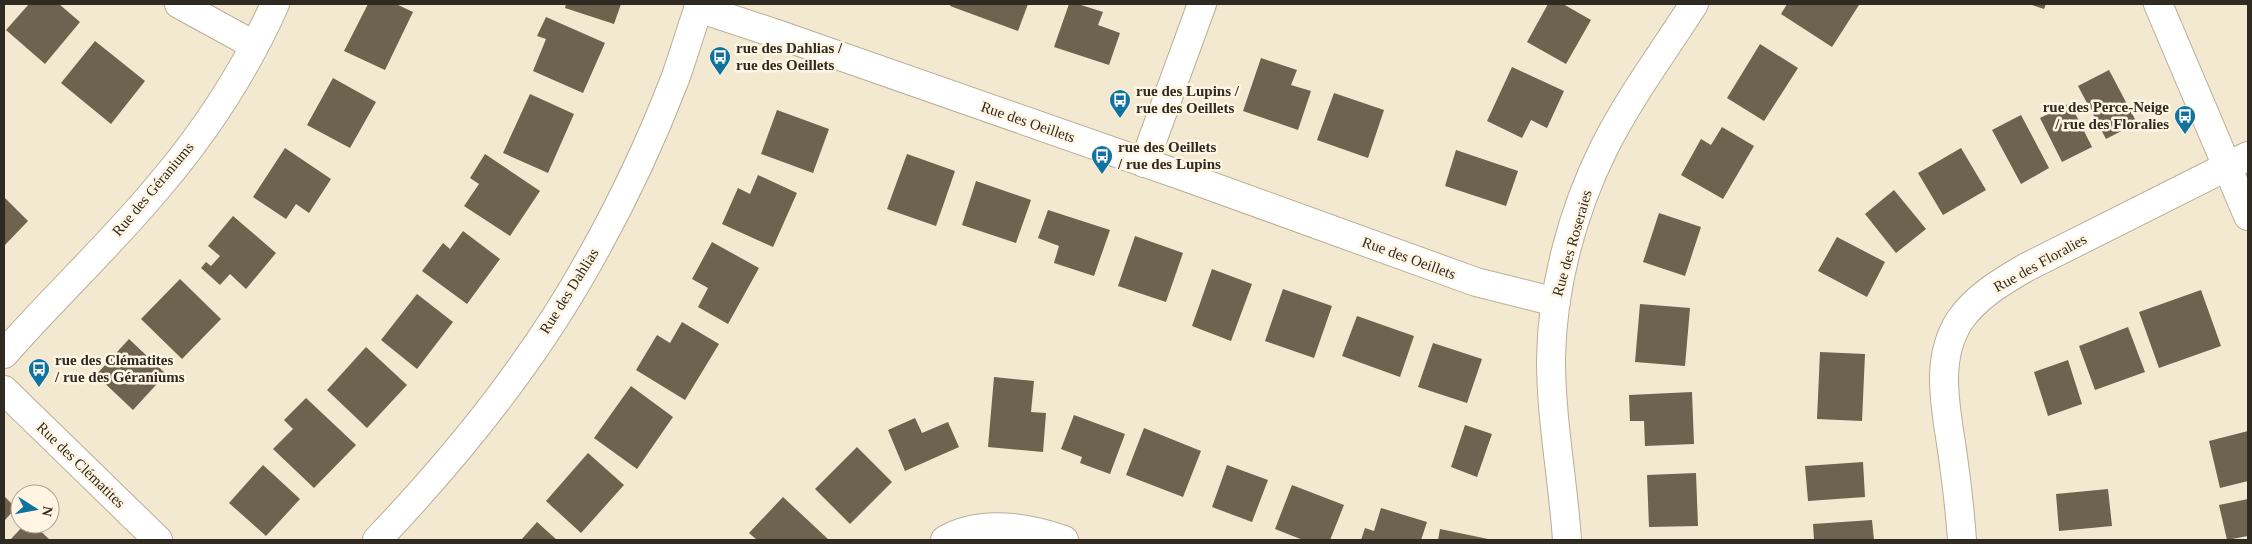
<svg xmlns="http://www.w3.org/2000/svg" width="2252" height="544" viewBox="0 0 2252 544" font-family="'Times New Roman',serif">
<rect width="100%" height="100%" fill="#f3e8d0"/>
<g fill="#6d634e">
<polygon points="29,4 59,4 80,22 45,64 6,30"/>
<polygon points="368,4 396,4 413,12 385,70 344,51"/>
<polygon points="566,4 621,4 614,24 565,8"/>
<polygon points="951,4 1028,4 1018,31 950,6"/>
<polygon points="1069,4 1078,4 1103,12 1098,25 1120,33 1109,65 1054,47"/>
<polygon points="1548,4 1563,4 1591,20 1566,64 1527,42"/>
<polygon points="1787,4 1856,4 1859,5 1832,47 1781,14"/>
<polygon points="2029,4 2046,4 2044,9"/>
<polygon points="546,17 605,43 583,93 533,71 546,39 537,36"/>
<polygon points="95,41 145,81 111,124 61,83"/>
<polygon points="1760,44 1798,68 1764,121 1727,98"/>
<polygon points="1261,58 1297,70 1291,85 1311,91 1298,130 1243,111"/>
<polygon points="1512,67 1564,91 1547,128 1531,120 1522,138 1487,121"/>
<polygon points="2109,70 2137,123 2106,139 2078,86"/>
<polygon points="333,78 376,102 350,148 307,125"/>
<polygon points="1334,93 1384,110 1368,158 1317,140"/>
<polygon points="530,94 574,114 548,173 503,153"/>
<polygon points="2070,103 2092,147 2062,162 2040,118"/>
<polygon points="777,110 829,129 813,173 761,154"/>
<polygon points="2021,115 2049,168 2021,184 1992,130"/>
<polygon points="1722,127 1754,146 1723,199 1681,175 1701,139 1711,145"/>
<polygon points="285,148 331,179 309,213 296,204 286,219 253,197"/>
<polygon points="1961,148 1986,190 1943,215 1918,173"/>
<polygon points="1456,150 1518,171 1506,206 1445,186"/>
<polygon points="485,154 540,191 510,236 464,206 479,184 470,178"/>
<polygon points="907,154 955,171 936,226 887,209"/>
<polygon points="758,175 797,193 773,247 722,224 738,188 750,194"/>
<polygon points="976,181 1031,200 1016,243 962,225"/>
<polygon points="1894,190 1926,229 1896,253 1865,214"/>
<polygon points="4,197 28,221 4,246"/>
<polygon points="1048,210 1110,230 1094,276 1054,263 1059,246 1038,238"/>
<polygon points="1659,213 1701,227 1685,276 1643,262"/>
<polygon points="233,216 276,253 246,289 230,274 220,285 201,268 206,262 211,266 220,256 208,246"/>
<polygon points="463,231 500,259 467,304 422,271 443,243 450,249"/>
<polygon points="1135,236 1183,253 1166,302 1118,286"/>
<polygon points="1837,237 1885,262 1867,297 1818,271"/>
<polygon points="712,242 759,268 728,324 698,307 708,288 692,279"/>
<polygon points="1212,269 1252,284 1231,341 1192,326"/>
<polygon points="180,279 221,319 182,359 141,319"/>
<polygon points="1283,289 1332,306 1314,358 1265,341"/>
<polygon points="2201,290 2221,346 2159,368 2139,312"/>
<polygon points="417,294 453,322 417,369 381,340"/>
<polygon points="1640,304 1690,308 1685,366 1635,362"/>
<polygon points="1357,316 1414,336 1400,377 1342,356"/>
<polygon points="682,322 719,344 685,400 636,370 657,335 670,343"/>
<polygon points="2128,327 2145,372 2095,390 2079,346"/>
<polygon points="129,339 166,374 133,410 96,375"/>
<polygon points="1433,343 1482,359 1467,403 1418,387"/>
<polygon points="366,347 407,385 367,428 327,390"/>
<polygon points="1820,352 1865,354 1862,421 1817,419"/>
<polygon points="2068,360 2082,404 2048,416 2034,372"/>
<polygon points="994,377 1034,381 1031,412 1046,413 1043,452 988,447"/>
<polygon points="631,386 673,417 637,469 594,438"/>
<polygon points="1692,392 1694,444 1645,446 1644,421 1630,421 1629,395"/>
<polygon points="306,398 356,445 314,488 273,449 293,429 284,420"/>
<polygon points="1074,415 1125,434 1110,474 1080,463 1082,457 1061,449"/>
<polygon points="915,418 922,433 948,422 959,447 905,471 888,430"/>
<polygon points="1465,425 1492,434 1477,477 1451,467"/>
<polygon points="1144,428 1201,451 1183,497 1126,475"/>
<polygon points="2248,431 2248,481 2220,488 2209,441"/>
<polygon points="857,447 892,482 850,524 815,489"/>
<polygon points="588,453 624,485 581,533 546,501"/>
<polygon points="1863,462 1865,497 1808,501 1805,466"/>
<polygon points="263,465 300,499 266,536 229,503"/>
<polygon points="1227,465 1268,480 1252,522 1212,507"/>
<polygon points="1696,473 1698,526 1649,527 1647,475"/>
<polygon points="1292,485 1344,505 1330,540 1303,540 1275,529"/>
<polygon points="2108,489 2112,526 2059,531 2056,494"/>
<polygon points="4,496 16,508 4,521"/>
<polygon points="783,497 829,540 757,540 749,533"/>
<polygon points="2248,499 2248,536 2227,540 2219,505"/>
<polygon points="1381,508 1427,522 1421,540 1361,540 1365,528 1374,531"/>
<polygon points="1872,520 1874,540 1814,540 1813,524"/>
<polygon points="537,522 557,540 521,540"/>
<polygon points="25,524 33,524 50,540 10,540"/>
<polygon points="1440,529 1488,539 1488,540 1438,540"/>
</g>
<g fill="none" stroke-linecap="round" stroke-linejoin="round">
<g stroke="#b9ae97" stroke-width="30">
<g id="minor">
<polyline points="179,4 254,45"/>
<polyline points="2158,4 2248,216"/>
<polyline points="698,8 777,34 1183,176 1476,282 1556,302"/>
<polyline points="1144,163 1202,4"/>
<path d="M4,354C54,297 110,245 159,186C205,132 246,69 275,4"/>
<polyline points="4,390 158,540"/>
<path d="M377,540C457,456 533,362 589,261C622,203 651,141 675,79C684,54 691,29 700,4"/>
<path d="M945,540C981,519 1026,527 1064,540"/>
<path d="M1567,540C1563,480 1551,420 1551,359C1552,288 1572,212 1604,148C1629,98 1664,51 1694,4"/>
<path d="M1962,540C1960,512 1957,485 1953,457C1947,412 1933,361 1960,320C1976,297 2001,282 2025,268L2248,156"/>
</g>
</g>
<use href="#minor" stroke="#fff" stroke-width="28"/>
</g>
<defs>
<g id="bus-pin" transform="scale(1.125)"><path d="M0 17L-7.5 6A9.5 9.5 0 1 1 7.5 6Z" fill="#1073a0" stroke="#fff5e2"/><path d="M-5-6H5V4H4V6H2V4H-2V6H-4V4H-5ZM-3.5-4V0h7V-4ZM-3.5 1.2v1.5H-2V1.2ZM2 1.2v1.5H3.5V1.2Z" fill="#fff"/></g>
</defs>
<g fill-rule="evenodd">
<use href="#bus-pin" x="720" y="57"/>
<use href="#bus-pin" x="1120" y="100"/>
<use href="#bus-pin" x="2185" y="116"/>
<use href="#bus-pin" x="1102" y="156"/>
<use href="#bus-pin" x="39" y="369"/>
</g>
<g text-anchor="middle" stroke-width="5" stroke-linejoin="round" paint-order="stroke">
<g font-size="15" font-weight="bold" fill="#302b22" stroke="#fff5e2" text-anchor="start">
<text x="736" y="53">rue des Dahlias /<tspan x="736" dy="17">rue des Oeillets</tspan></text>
<text x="1136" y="96">rue des Lupins /<tspan x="1136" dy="17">rue des Oeillets</tspan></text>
<text x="2169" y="112" text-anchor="end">rue des Perce-Neige<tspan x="2169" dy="17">/ rue des Floralies</tspan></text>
<text x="1118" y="152">rue des Oeillets<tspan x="1118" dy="17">/ rue des Lupins</tspan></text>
<text x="55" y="365">rue des Clématites<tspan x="55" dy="17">/ rue des Géraniums</tspan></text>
</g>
<g font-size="15" fill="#302b22" stroke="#fff5e2">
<text transform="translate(1028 122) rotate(19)" y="5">Rue des Oeillets</text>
<text transform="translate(153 189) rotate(-50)" y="5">Rue des Géraniums</text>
<text transform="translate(1572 243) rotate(-74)" y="5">Rue des Roseraies</text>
<text transform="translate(1409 258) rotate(20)" y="5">Rue des Oeillets</text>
<text transform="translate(2040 263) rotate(-29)" y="5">Rue des Floralies</text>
<text transform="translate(569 291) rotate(-58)" y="5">Rue des Dahlias</text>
<text transform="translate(81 465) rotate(44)" y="5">Rue des Clématites</text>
</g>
</g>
<rect width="2252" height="544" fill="none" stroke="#302b22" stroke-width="10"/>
<g transform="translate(35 509) rotate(101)"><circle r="24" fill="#fff5e2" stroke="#aca495"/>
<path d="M0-4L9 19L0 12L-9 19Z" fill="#1073a0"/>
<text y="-8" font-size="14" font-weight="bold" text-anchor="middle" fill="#302b22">N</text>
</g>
</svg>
